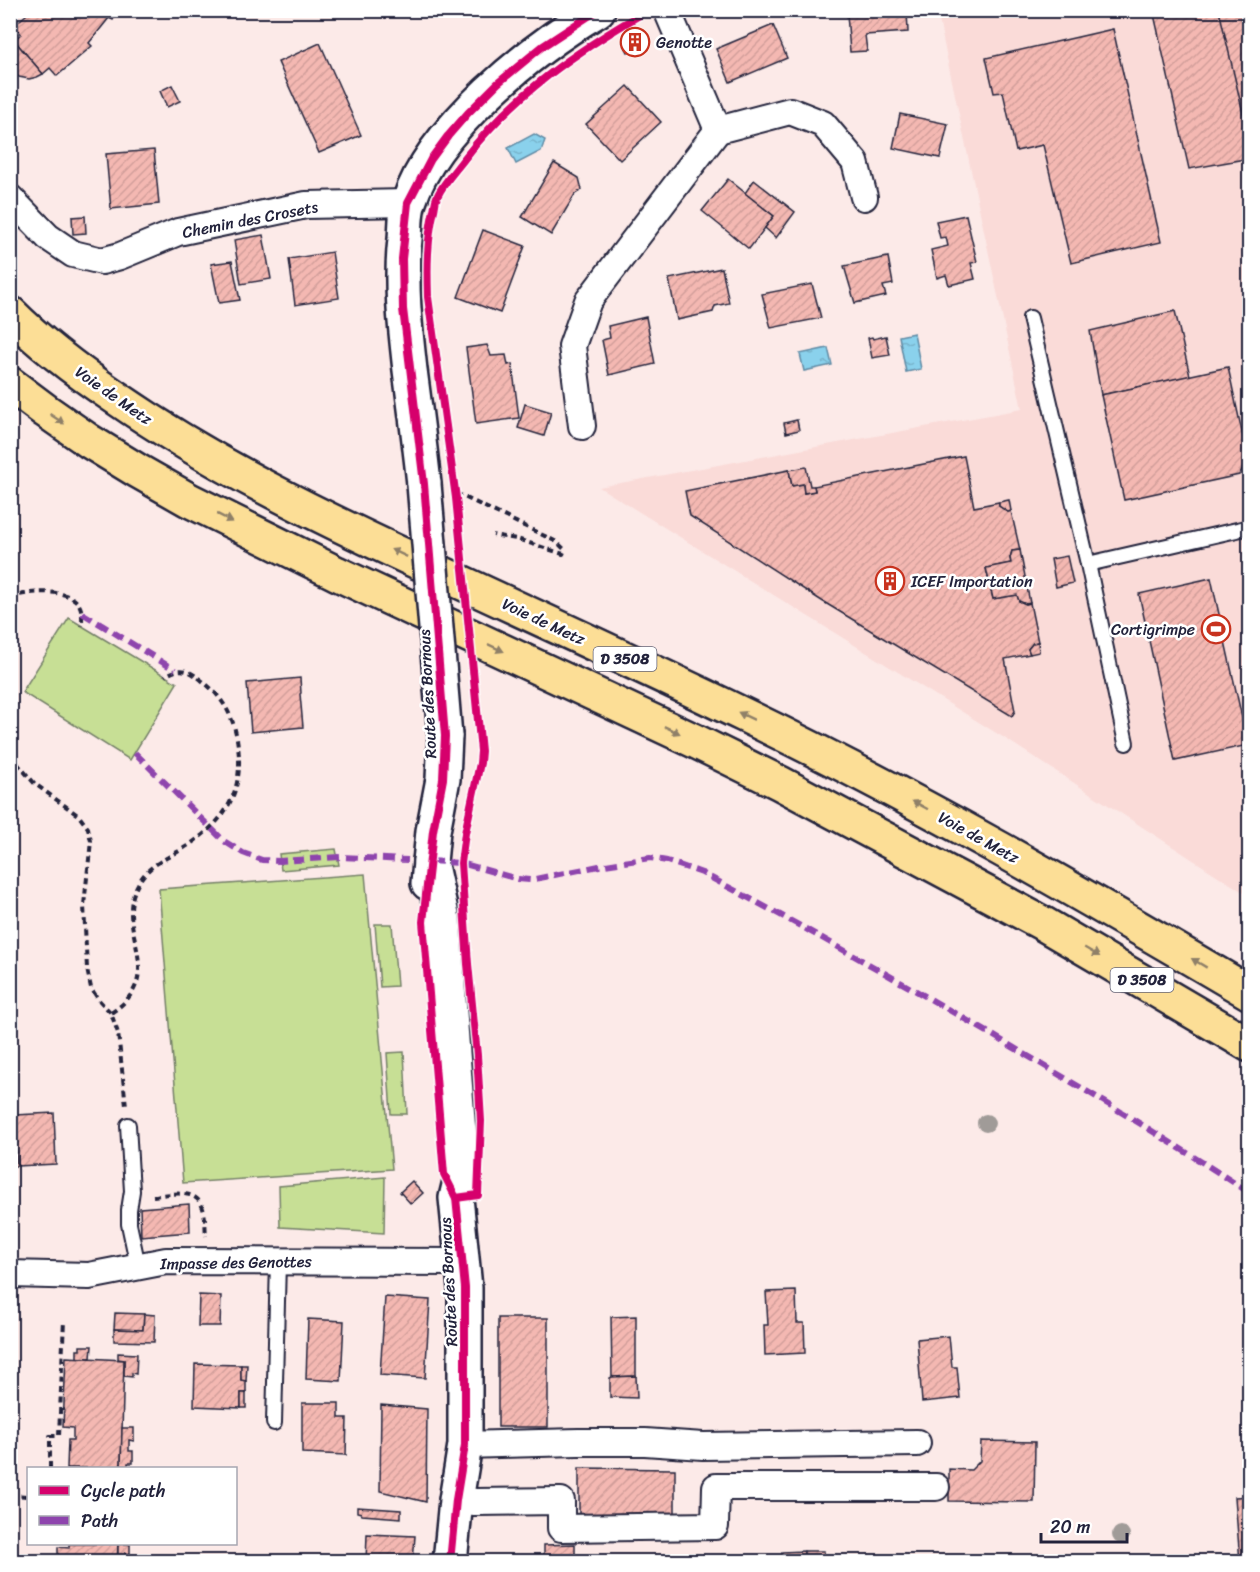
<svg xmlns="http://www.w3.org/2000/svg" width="1260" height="1572" viewBox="0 0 1260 1572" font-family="Sriracha,sans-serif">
<defs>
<pattern id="water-ripples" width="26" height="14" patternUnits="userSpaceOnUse" patternTransform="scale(1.5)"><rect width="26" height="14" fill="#8ad1ec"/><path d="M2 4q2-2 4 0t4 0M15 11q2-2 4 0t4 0" fill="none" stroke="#77b3cb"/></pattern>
<pattern id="building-hatch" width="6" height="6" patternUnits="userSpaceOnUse" patternTransform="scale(1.5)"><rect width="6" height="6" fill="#f4b8b2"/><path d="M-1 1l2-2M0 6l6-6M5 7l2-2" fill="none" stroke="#d19e9a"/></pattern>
</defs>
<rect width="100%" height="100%" fill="#fceae8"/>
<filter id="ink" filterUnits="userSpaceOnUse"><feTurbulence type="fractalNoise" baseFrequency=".0167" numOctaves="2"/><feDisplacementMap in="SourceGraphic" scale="12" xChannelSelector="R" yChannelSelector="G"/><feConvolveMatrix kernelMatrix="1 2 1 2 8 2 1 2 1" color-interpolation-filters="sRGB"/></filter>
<g filter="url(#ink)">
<polygon fill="#fadbd8" points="937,11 1249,11 1249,896 1006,739 599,487 1022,409"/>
<g fill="#c7df95" stroke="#748068" stroke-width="1.5">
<polygon points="69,618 177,683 130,760 22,692"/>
<polygon points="336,849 339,865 281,870 279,854"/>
<polygon points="365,874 392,1169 183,1183 159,889"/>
<polygon points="375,924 392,924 397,986 380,987"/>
<polygon points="404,1052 407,1114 391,1114 387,1053"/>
<polygon points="385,1177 384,1233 280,1227 279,1186"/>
</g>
<g fill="url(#water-ripples)" stroke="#608ba5" stroke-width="1.5">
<polygon points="534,134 545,140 541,151 516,164 508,148"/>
<polygon points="914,333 921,369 906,372 899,336"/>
<polygon points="828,348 832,365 804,371 800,354"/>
</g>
<g fill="url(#building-hatch)" stroke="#22223b" stroke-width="1.5">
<polygon points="32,10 117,10 113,20 109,18 89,43 92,46 57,76 50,68 43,74 14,40 21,34 14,25"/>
<polygon points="856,10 907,10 908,32 865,35 867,51 850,52 847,14 856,14"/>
<polygon points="1153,10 1242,10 1250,15 1250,158 1189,169"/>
<polygon points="1219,10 1242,10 1250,15 1250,143"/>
<polygon points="773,25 787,58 730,82 716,49"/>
<polygon points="1113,29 1161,242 1071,263 1043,145 1016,151 1003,92 994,93 986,58"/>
<polygon points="641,33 646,43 628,52 623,42"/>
<polygon points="14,40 43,74 37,77 29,79 19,77 12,71 10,44"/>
<polygon points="320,43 361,135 319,153 278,62"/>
<polygon points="172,85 180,101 167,107 160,91"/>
<polygon points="628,86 661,122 620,160 586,124"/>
<polygon points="900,114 948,124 940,158 893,148"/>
<polygon points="154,150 159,204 111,209 106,154"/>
<polygon points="554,163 579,178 582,190 575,194 551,235 522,217"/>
<polygon points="728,179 774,216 749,249 702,211"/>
<polygon points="754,180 795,212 776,238 765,228 774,216 745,193"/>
<polygon points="966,215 977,262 971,263 975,279 949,285 946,275 937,278 931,250 948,246 946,237 940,238 936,221"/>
<polygon points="85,216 86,233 73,234 72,217"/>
<polygon points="483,230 525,246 500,313 458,297"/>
<polygon points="263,235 271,279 241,284 234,240"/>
<polygon points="332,252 339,298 295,305 289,259"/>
<polygon points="888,257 893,284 883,286 886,296 855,303 844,266"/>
<polygon points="232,261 240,300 219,303 211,264"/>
<polygon points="722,268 729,303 715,306 713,312 677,320 669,279"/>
<polygon points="812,284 821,318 771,328 762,294"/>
<polygon points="1175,311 1190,376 1101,395 1090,331"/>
<polygon points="646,317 655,364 609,375 602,340 610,338 608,326"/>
<polygon points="886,336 890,355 872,358 868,338 872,337 873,339"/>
<polygon points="487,345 491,356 506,355 508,365 512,364 519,418 476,424 466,348"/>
<polygon points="1228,367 1248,460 1239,475 1124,500 1101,395"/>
<polygon points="525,404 551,412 544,436 518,428"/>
<polygon points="797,420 799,430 786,433 784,423"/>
<polygon points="964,456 974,507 999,502 999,506 1008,512 1011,511 1020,550 1012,551 1010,558 1011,563 986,568 993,599 1017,595 1019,601 1026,604 1030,603 1038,642 1033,643 1028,649 1030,654 1005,659 1015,711 1012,716 822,601 690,516 685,491 789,470 792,486 803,484 804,493 815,491 814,486"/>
<polygon points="806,467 810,486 814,486 815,491 804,493 803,484 792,486 789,470"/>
<polygon points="1009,500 1011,511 1008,512 999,506 999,502"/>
<polygon points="1020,550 1030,603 1026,604 1019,601 1017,595 993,599 986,568 1011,563 1010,558 1012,551"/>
<polygon points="1067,556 1073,583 1056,587 1051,559"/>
<polygon points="1211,578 1248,745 1175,761 1139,594"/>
<polygon points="1038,642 1039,652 1030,654 1028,649 1033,643"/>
<polygon points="300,678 301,693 300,694 303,727 251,732 247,683"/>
<polygon points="10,1060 12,1060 14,1096 10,1096"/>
<polygon points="54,1113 56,1164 17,1166 15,1115"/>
<polygon points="10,1115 15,1115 17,1166 11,1166"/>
<polygon points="412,1181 423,1193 411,1204 400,1192"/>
<polygon points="189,1204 190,1232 141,1236 140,1208"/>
<polygon points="796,1291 797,1323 804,1323 805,1353 765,1355 764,1325 768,1325 766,1292"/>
<polygon points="199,1295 221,1296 220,1326 198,1326"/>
<polygon points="385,1297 430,1300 425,1378 380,1375"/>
<polygon points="115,1313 144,1314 143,1330 114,1329"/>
<polygon points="144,1314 155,1315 154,1342 114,1341 114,1329 143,1330"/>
<polygon points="636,1316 636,1376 612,1377 611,1317"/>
<rect x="498" y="1318" width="50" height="109"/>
<polygon points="308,1319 344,1321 341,1381 306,1379"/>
<polygon points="949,1336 952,1367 957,1367 960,1398 922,1402 917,1339"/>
<polygon points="80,1346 92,1346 91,1358 77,1358 77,1350 80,1350"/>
<polygon points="118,1353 137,1354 136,1374 132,1373 132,1377 124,1376 124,1360 118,1359"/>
<polygon points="66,1357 124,1360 121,1468 67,1468 68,1440 73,1440 73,1428 63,1427"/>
<polygon points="195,1364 241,1365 241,1380 246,1381 246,1393 241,1393 241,1408 194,1406"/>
<polygon points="241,1365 247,1365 246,1381 241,1380"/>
<polygon points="636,1376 637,1398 610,1397 610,1378 612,1377"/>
<rect x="241" y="1393" width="5" height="15"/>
<polygon points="302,1403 339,1403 339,1418 347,1418 346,1455 302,1453"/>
<polygon points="381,1405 427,1409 426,1502 380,1491"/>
<polygon points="122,1428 134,1428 134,1441 129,1440 129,1451 133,1451 133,1463 128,1463 128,1466 121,1466"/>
<polygon points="981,1441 1035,1442 1034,1502 949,1501 949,1469 971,1470 980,1461"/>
<polygon points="579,1468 675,1469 675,1517 579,1516"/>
<polygon points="1250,1496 1250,1562 1240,1562 1235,1497"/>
<polygon points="357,1507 401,1510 401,1518 362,1515 361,1513 357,1512"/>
<polygon points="367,1534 415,1536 413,1562 366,1562"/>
<polygon points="69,1544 118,1544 117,1562 58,1562 58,1547 69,1548"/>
<polygon points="118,1544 130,1544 130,1554 125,1553 125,1557 118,1556"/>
<polygon points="575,1544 575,1557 544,1557 544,1545"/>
<polygon points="804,1551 804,1562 782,1562 782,1552"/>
<rect x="804" y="1551" width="20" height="11"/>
</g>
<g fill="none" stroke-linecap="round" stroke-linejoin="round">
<g stroke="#22223b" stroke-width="18">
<g id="lane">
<polyline points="1030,318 1088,564 1250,527"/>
<polyline points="1088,564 1126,743"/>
<polyline points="128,1125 132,1191 129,1210 129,1224 138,1266"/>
<polyline points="274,1423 278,1261"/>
</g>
</g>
<g stroke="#22223b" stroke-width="30">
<g id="street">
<polyline points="667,10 718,130 790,111 823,124 855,162 864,197"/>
<polyline points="10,198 48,237 73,254 102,261 120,256 178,232 306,205 408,203"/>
<polyline points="582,426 572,346 588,301 718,130"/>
<polyline points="10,1274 89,1276 166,1261 462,1262"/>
<polyline points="465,1445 578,1442 645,1442 703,1446 917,1443"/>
<polyline points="456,1500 475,1502 561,1501 561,1528 715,1526 716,1487 936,1487"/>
</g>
</g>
<g stroke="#22223b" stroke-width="38">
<g id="secondary">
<path d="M424,484C420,446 415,408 410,370C405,326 400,283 405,239C406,227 405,213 409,202C432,129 533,48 598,10"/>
<polyline points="430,861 443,920 462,1173 456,1198 465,1288 465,1445 456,1500 450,1562"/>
<polyline points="428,883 433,831 443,779 445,736"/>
</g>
</g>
<g stroke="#22223b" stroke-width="38">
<g id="highway">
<path d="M10,313C42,345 78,372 115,397C212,464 316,515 422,564C529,614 637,663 744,715C918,799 1084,895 1250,993"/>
<polyline points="10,384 46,411 89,441 138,471 189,500 336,573 697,742 780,783 1042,923 1250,1045"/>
</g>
</g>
<g stroke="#22223b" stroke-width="4" stroke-dasharray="6 4.5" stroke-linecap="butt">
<polyline points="456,493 557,542 565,550 563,554 517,539 493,535"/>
<path d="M10,598C26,591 66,588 78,603C83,610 82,618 82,626"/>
<polyline points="10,755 35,784 79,816 88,828 91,841 84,905 87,969 91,988 98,999 111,1013 118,1033 126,1106"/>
<path d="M111,1013C171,973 112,930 138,884C148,864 167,859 184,848C224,823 244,794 238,746C235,720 225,700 205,683C190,671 183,665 165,676"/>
<path d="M153,1196C167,1195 193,1188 201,1204C206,1212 205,1227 206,1236"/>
<polyline points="50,1468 50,1436 59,1436 64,1320"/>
<polyline points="10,1495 28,1496"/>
</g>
<use href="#lane" stroke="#fff" stroke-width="14"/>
<use href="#street" stroke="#fff" stroke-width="26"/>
<use href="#secondary" stroke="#fff" stroke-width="33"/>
<use href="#highway" stroke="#fcde96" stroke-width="33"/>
<g stroke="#22223b" stroke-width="38" stroke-linecap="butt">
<polyline id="secondary-bridge" points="424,484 445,736"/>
</g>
<use href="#secondary-bridge" stroke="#fff" stroke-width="33"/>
<g stroke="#8e44ad" stroke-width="6" stroke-dasharray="12 6" stroke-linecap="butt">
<polyline points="82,613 175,670"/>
<polyline points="135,753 224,841 243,853 262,860 280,861 340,857 408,860"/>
<path d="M430,861L461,863L518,879L530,880L599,866L650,858L667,861L702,873C799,924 894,978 989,1033C1077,1085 1164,1137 1250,1193"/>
</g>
<g stroke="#fff" stroke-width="11">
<g id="cycleway">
<path d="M456,1198L478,1195L481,1121L477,1055L468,964L461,863L465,833L480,763L481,751L456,498L428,297C427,268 427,239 434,210C435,206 435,201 437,197C443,183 455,171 464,159C515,93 577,51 648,10"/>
<polyline points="450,1562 456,1500 465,1445 465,1288 456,1198 444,1174 423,922 433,831 443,779 445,736 424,484 403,309 402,259 408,203 431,159 448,136 468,113 498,83 543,46 598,10"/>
</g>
</g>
<use href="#cycleway" stroke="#d6006c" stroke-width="8"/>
</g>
<g fill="#a09b98">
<circle cx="986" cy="1123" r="9"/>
<circle cx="1121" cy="1535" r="9"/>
</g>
<defs><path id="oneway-solid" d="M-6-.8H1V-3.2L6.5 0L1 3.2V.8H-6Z" transform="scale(1.5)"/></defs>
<g fill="#8f8068">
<use href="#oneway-solid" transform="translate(57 419) rotate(34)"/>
<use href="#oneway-solid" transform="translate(225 518) rotate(27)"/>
<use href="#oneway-solid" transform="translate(399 553) rotate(-155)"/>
<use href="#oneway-solid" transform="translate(496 648) rotate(25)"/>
<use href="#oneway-solid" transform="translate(746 716) rotate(-154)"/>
<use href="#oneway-solid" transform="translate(672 730) rotate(25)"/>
<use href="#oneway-solid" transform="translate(920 805) rotate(-152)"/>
<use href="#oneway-solid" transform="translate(1092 952) rotate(30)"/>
<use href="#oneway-solid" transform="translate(1199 963) rotate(-149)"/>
</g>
</g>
<defs>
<g id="building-ring" transform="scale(1.5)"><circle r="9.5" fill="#fff" stroke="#c8321e" stroke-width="1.5"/><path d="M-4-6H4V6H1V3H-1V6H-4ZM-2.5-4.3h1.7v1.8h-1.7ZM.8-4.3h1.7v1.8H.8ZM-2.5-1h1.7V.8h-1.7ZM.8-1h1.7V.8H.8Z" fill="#c8321e"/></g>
<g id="stadium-ring" transform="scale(1.5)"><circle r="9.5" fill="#fff" stroke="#c8321e" stroke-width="1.5"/><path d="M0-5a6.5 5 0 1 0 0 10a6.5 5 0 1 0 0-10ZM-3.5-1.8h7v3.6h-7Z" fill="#c8321e"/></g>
</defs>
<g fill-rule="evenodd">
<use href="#building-ring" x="635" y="42"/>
<use href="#building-ring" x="890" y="581"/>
<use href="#stadium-ring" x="1216" y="629"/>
</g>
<g text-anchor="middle" stroke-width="5" stroke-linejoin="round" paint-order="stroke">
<g fill="#fff" stroke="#646476" stroke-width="1.5">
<rect x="593.5" y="647" width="63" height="24" rx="4.5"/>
<rect x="1110.5" y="968" width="63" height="24" rx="4.5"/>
</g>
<g font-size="15" font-weight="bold" fill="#22223b">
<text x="625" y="664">D 3508</text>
<text x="1142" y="985">D 3508</text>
</g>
<g font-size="16" fill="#22223b" stroke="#fff" text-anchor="start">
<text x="656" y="48">Genotte</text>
<text x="911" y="587">ICEF Importation</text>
<text x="1195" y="635" text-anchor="end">Cortigrimpe</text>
</g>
<g font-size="16" fill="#22223b" stroke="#fff">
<text transform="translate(250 219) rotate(-11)" y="6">Chemin des Crosets</text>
<text transform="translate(114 395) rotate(35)" y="6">Voie de Metz</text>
<text transform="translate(544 621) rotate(25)" y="6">Voie de Metz</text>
<text transform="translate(427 694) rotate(-93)" y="6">Route des Bornous</text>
<text transform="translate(979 837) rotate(29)" y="6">Voie de Metz</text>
<text transform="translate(236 1262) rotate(-1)" y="6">Impasse des Genottes</text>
<text transform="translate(448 1282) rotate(-93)" y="6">Route des Bornous</text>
</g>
</g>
<rect width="1260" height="1572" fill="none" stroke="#fff" stroke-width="36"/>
<rect x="18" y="18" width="1224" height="1536" fill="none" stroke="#22223b" stroke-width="2" filter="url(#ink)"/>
<rect x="27" y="1467" width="210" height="78" fill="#ffffff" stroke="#a7a7b1" stroke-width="1.5"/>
<rect x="39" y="1486" width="30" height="9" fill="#d6006c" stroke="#a7a7b1" stroke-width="1.5"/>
<text x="81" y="1497" font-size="18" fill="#22223b">Cycle path</text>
<rect x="39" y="1516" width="30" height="9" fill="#8e44ad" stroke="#a7a7b1" stroke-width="1.5"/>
<text x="81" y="1527" font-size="18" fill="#22223b">Path</text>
<path d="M1041 1533v9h86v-9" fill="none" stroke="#22223b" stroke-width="3"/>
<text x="1050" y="1533" font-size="18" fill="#22223b" stroke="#ffffff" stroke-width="4.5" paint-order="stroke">20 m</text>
</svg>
